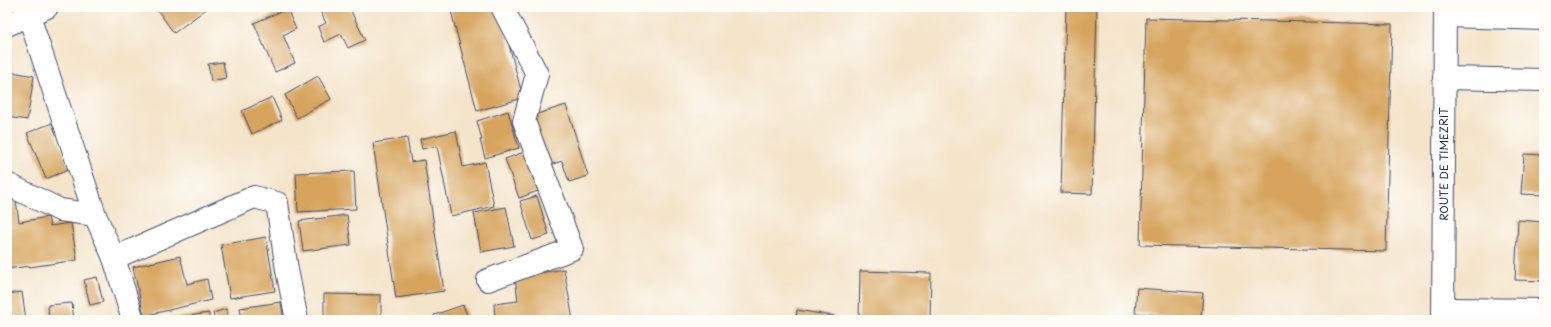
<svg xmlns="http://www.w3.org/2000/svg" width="1551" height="327" viewBox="0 0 1551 327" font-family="'Playpen Sans',sans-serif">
<rect width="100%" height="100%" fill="#fdfcf7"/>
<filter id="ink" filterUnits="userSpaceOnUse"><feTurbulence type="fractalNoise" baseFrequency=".025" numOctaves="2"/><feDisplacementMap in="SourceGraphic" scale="8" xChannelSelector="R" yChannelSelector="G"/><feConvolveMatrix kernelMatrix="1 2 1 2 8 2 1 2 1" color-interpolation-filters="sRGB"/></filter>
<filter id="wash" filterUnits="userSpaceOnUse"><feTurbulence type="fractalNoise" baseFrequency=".012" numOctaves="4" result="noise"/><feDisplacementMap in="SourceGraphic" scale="16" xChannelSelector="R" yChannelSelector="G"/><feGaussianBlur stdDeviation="0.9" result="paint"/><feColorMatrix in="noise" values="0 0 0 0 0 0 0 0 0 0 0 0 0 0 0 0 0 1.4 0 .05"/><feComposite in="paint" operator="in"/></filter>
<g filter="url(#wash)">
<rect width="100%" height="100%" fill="#f4e4ca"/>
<g id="blocks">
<g fill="#d7a45d">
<polygon points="155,7 209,7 174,33"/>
<polygon points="323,7 349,7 365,40 348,48 341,34 324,42 318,27 326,23 319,9"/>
<polygon points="449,7 463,7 461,8 466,7 499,7 523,98 477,111 451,11"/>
<polygon points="1066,7 1097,7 1092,194 1061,193"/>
<polygon points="287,9 296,29 283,35 295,63 275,72 254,23"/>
<polygon points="1146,18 1392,24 1386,251 1140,245"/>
<polygon points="223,62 226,78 211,81 208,64"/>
<polygon points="7,71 34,76 27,120 7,117"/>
<polygon points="318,76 331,99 297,118 285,95"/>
<polygon points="272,97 282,120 252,134 242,111"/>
<polygon points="566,105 588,176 569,182 562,161 547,166 531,116"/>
<polygon points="508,111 519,148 485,158 480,140 482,140 477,121"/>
<polygon points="52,123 70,169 46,179 27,133"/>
<polygon points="456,131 463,167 485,162 494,206 451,216 437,146 422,149 420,139"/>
<polygon points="407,138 411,162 424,160 444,291 396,298 373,143"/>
<polygon points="524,152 538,191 519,198 505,159"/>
<polygon points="1524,154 1544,155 1544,195 1521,194"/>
<polygon points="354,171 356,209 298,212 296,173"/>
<polygon points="537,196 549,235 532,240 520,201"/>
<polygon points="16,200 19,222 48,217 50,226 71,223 77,260 30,267 30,266 7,269 7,201"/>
<polygon points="506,207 514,246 481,252 474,213"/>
<polygon points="347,215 351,245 303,251 299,221"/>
<polygon points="1518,220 1544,222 1544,281 1515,280"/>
<polygon points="266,237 275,291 230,298 221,245"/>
<polygon points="180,256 187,284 207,279 211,300 144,316 133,267"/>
<polygon points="564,269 573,320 531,320 530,316 523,317 523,320 495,320 494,304 518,301 515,277"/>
<polygon points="860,271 931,273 930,320 859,320"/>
<polygon points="97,277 103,302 90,305 84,280"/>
<polygon points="1137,288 1203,293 1201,319 1135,313"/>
<polygon points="22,292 26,320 7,320 7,294"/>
<polygon points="324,294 381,295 381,320 324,320"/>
<polygon points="281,302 284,320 242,320 240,308"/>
<polygon points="72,303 74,320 49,320 48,305"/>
<polygon points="463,305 469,320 436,320 434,315"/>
<polygon points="226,309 228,320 215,320 213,313"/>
<polygon points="797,310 834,316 834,320 796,320"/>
<polygon points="209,313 209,320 165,320 165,319"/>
</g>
</g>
</g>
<g filter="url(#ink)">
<use href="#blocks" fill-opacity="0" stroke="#3c4a6e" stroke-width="1"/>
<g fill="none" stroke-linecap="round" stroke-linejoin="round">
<g stroke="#3c4a6e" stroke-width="24">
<g id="minor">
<polyline points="1445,16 1544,19"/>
<polyline points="7,25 47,7"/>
<polyline points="1444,78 1544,80"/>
<polyline points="7,184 60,210 95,215 29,16"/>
<polyline points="95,215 114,258 254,197 277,203 287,270 297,320"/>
<polyline points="114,258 133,320"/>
<polyline points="488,280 572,249 524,121 537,74 502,7"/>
<polyline points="1443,309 1544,310"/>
</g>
</g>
<g stroke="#3c4a6e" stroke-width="24">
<polyline id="major" points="1443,320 1445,7"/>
</g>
<use href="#minor" stroke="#fff" stroke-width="22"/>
<use href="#major" stroke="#fff" stroke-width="22"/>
</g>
</g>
<g text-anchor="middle" stroke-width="4" stroke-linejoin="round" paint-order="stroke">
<g font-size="11" fill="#1b2f5e" stroke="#fdfcf7">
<text transform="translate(1444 164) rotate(-90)" y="4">ROUTE DE TIMEZRIT</text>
</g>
</g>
<rect width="1551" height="327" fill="none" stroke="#fdfcf7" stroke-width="24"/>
</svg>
